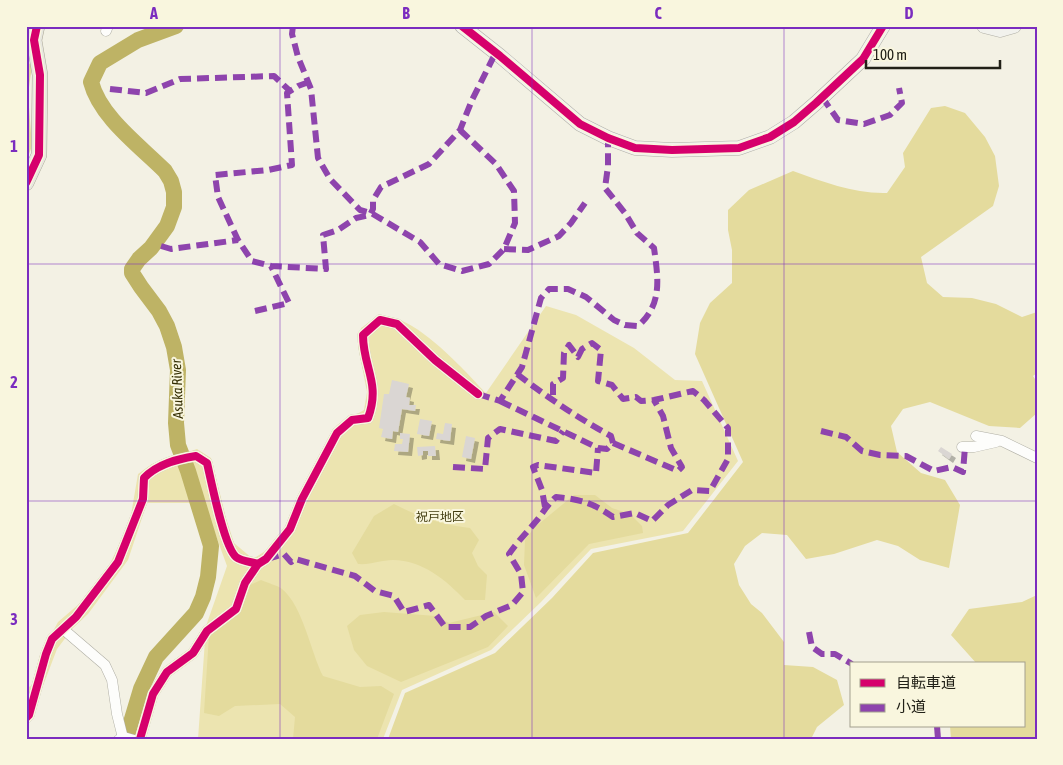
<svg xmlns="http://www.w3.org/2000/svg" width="1063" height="765" viewBox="0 0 1063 765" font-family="'Asap Condensed','Noto Sans JP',sans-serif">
<defs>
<filter id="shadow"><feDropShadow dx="4" dy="4" stdDeviation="0" flood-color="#0004"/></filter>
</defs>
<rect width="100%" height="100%" fill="#f3f1e4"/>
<path fill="#ece4b0" d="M546,306L576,315L634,348L675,380L702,381L738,461L683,531L591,549L541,602L491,650L402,690L383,739H198L206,626L227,566L204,503H147L128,560L88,614L73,628L57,649L33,712L26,722V689L32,685L40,655L58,622L79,604L110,564L130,521L138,474L152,464L197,449L211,458L226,518L234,543L253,559L267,550L284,529L337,425L364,410L367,392L358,346L361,328C366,325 372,319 377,317C410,308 466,372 486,393Z"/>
<g fill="#e4db9d">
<polygon points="27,61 32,66 28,94 32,146 26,162"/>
<path d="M945,106L965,113L985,137L995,156L999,186L993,206L921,257L927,283L943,297L972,298L996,304L1022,317L1037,312V373L1033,376L1037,382V413L1020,428L989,426L930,402L903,409L891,426L897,452L921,473L945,480L960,505L949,568L920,560L898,546L877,540L834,554L806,559L787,535L762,533L745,546L734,564L739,585L751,604L762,613L784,642V665L813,667L837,680L844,705L817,727L811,739H388L405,693L495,653L552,598L593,553L688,533L743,462L695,354L700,323L710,303L732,283V250L728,230V210L749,190L793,171C824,182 854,194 887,193L905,167L903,153L931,108Z"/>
<polygon points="574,495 595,495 612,508 630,514 642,526 643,533 589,544 536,598 524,565 525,540 534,528"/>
<path d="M394,504C419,517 442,525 470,528L479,540L472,553L478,566L487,575L485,600H465C446,580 422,560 393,560C381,560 371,565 358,564L352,553L374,516Z"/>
<path d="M261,580C267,583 277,585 282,589C303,606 311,653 323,676L360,687L381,686L394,694L377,739H293L295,717L280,704L235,706L219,716L204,713L209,635L239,613L250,585Z"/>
<polygon points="1037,595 1037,739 951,739 950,726 1024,726 1024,664 977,664 951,635 969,609 1022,602"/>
<polygon points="384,612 436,616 449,623 494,612 508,626 488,647 401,682 367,666 354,650 347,626 360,615"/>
</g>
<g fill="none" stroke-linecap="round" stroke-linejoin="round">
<path stroke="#beb365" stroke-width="16" d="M126,739L141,689L156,657L196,613L203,597L208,577L211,546L188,471L178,445L176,423L178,370L174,347L167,326L159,311L141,287L132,273V269L139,259L151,248L167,226L174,207V192L171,181L165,171C140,146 100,117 91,82L100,63L138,40L176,26"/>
</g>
<g fill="#dad6d3" filter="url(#shadow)">
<polygon points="392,380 409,384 406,397 410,398 409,405 416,405 415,411 402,409 398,432 393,431 392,439 381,437 383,429 379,428 384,394 389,394"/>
<polygon points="420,419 432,421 429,436 417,434"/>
<polygon points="445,423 452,424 450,441 436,439 437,433 443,434"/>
<polygon points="400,433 410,434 408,452 394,451 395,444 402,444 403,439 400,439"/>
<polygon points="466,436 475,438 471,459 462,457"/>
<polygon points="435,446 436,456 428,456 428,451 423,451 423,455 418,456 417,447"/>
<polygon points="941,447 952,454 949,459 938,451"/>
</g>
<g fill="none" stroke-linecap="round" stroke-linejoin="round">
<g stroke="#b0afa5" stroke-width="6">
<polyline id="lane" points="116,739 122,734 139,739"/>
</g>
<g stroke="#b0afa5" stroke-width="11">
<g id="street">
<polyline points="106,31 108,26"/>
<polyline points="976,436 1002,441 1037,458"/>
<polyline points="962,447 974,447 996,442"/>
<polyline points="63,629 105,665 112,680 117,714 122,734"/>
<path d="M26,718L29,715L46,654L52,639L76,617L118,562L143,499L144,478C157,464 177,459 196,456L207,463C211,480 224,547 236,557C241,561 252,562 258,564"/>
<path d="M140,739L153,694L167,672L193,653L207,631L236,609L245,583L258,564L266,559L290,529L302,499L337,433L352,420L368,418C381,383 363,368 363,335L380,320L397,324L435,360L478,394"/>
</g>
</g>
<g stroke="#b0afa5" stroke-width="15">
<g id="secondary">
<polyline points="462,26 500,56 580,124 608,138 635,148 672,150 739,148 770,137 794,122 816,103 863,59 883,26"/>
<polyline points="984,26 1000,30 1014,26"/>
</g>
</g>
<g stroke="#a9a695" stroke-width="16">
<polyline id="primary" points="26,183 39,155 40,75 34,40 37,26"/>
</g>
<use href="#lane" stroke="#fdfdfb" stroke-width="5"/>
<use href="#street" stroke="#fdfdfb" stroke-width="10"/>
<use href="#secondary" stroke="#f2f2ed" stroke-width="14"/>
<use href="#primary" stroke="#e8e7df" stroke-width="15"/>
<g stroke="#8e44ad" stroke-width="6" stroke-dasharray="12 6" stroke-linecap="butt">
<polyline points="293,26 292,34 298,57 311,89 318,158 330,179 360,210 371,213 420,242 439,264 462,271 489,264 504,249 515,223 514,191 496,164 460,130"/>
<polyline points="309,82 298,86 287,93 292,165 268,170 215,175 218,197 238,240 252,261 271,266 326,269 323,235 338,230 356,218 370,215 373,209 373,200 381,187 429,164 460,130 472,100 496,52"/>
<polyline points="110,89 146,93 180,79 274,76 290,91"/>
<polyline points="822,97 838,120 864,124 890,115 902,103 899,88"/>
<polyline points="161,246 171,249 238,240"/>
<polyline points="504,249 528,250 559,236 571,223 585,203"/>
<polyline points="255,311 289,303 271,266"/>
<path d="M478,394L500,401L522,367L541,298L549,289H568L586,297L614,320L625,325L638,326C663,304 658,278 654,248L637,233L625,213L605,188L608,166V138"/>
<path d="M500,401L598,448L607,449L613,443L611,436C578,418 547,397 517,374"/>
<polyline points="821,431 846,437 862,451 880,455 906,456 934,471 952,467 963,472 965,447"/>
<polyline points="613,443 678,471 682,467 671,448 663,416 654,400"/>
<polyline points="453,467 485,469 488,438 500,429 556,441 563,431"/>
<polyline points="545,507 542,490 533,467 538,465 596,473 598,448"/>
<path d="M267,559L284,554L291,562L295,559L355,576L375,591L394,596L404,612L429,605L445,627H470L486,616L512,605L523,592L521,574L509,554C518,541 528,531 538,519C544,511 548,504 556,497C580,499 593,503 613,517L635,513L652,521L668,505L692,490L710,491L728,459V428L704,400L693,391L654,400L641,401L636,397L623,399L612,385L598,381L601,350L592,343L582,349L578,357L569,345L564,353L563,378L553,384V400"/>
<polyline points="809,632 812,647 822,654 835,654 852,664"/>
<polyline points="937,726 938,739"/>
</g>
<g stroke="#f9f6de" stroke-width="11">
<g id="cycleway">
<polyline points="462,26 500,56 580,124 608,138 635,148 672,150 739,148 770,137 794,122 816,103 863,59 883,26"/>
<polyline points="26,183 39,155 40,75 34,40 37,26"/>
<path d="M26,718L29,715L46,654L52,639L76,617L118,562L143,499L144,478C157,464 177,459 196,456L207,463C211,480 224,547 236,557C241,561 252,562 258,564"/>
<path d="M140,739L153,694L167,672L193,653L207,631L236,609L245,583L258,564L266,559L290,529L302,499L337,433L352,420L368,418C381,383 363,368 363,335L380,320L397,324L435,360L478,394"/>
</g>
</g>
<use href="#cycleway" stroke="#d6006c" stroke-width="8"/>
</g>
<path fill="none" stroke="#7b2cbf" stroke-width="1" stroke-opacity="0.55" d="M280,26V739M532,26V739M784,26V739M26,264H1037M26,501H1037"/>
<g text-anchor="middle" stroke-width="4" stroke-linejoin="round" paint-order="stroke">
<g font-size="12" fill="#423c10" stroke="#f9f6de">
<text x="440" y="521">祝戸地区</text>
</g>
<g font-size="14" font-style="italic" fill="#322c00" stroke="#f9f6de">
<text transform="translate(177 389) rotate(-92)" y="5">Asuka River</text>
</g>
</g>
<rect width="1063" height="765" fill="none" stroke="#f9f6de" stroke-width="55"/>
<rect x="850" y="662" width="175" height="65" fill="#f9f6de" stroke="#a3a08e"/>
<rect x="860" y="679" width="25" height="8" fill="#d6006c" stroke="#a3a08e"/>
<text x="896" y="688" font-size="15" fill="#212017">自転車道</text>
<rect x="860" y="704" width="25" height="8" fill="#8e44ad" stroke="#a3a08e"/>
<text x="896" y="712" font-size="15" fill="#212017">小道</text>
<path d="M866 60v8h134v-8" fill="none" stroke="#212017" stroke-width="2.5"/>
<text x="873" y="60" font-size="15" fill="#212017" stroke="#f9f6de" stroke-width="4" paint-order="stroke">100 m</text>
<rect x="28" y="28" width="1008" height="710" fill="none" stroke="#7b2cbf" stroke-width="2"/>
<g font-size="16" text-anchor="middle" font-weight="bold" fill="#7b2cbf">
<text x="154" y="19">A</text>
<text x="406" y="19">B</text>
<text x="658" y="19">C</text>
<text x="909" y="19">D</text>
<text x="14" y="152">1</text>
<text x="14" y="388">2</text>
<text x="14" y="625">3</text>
</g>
</svg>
